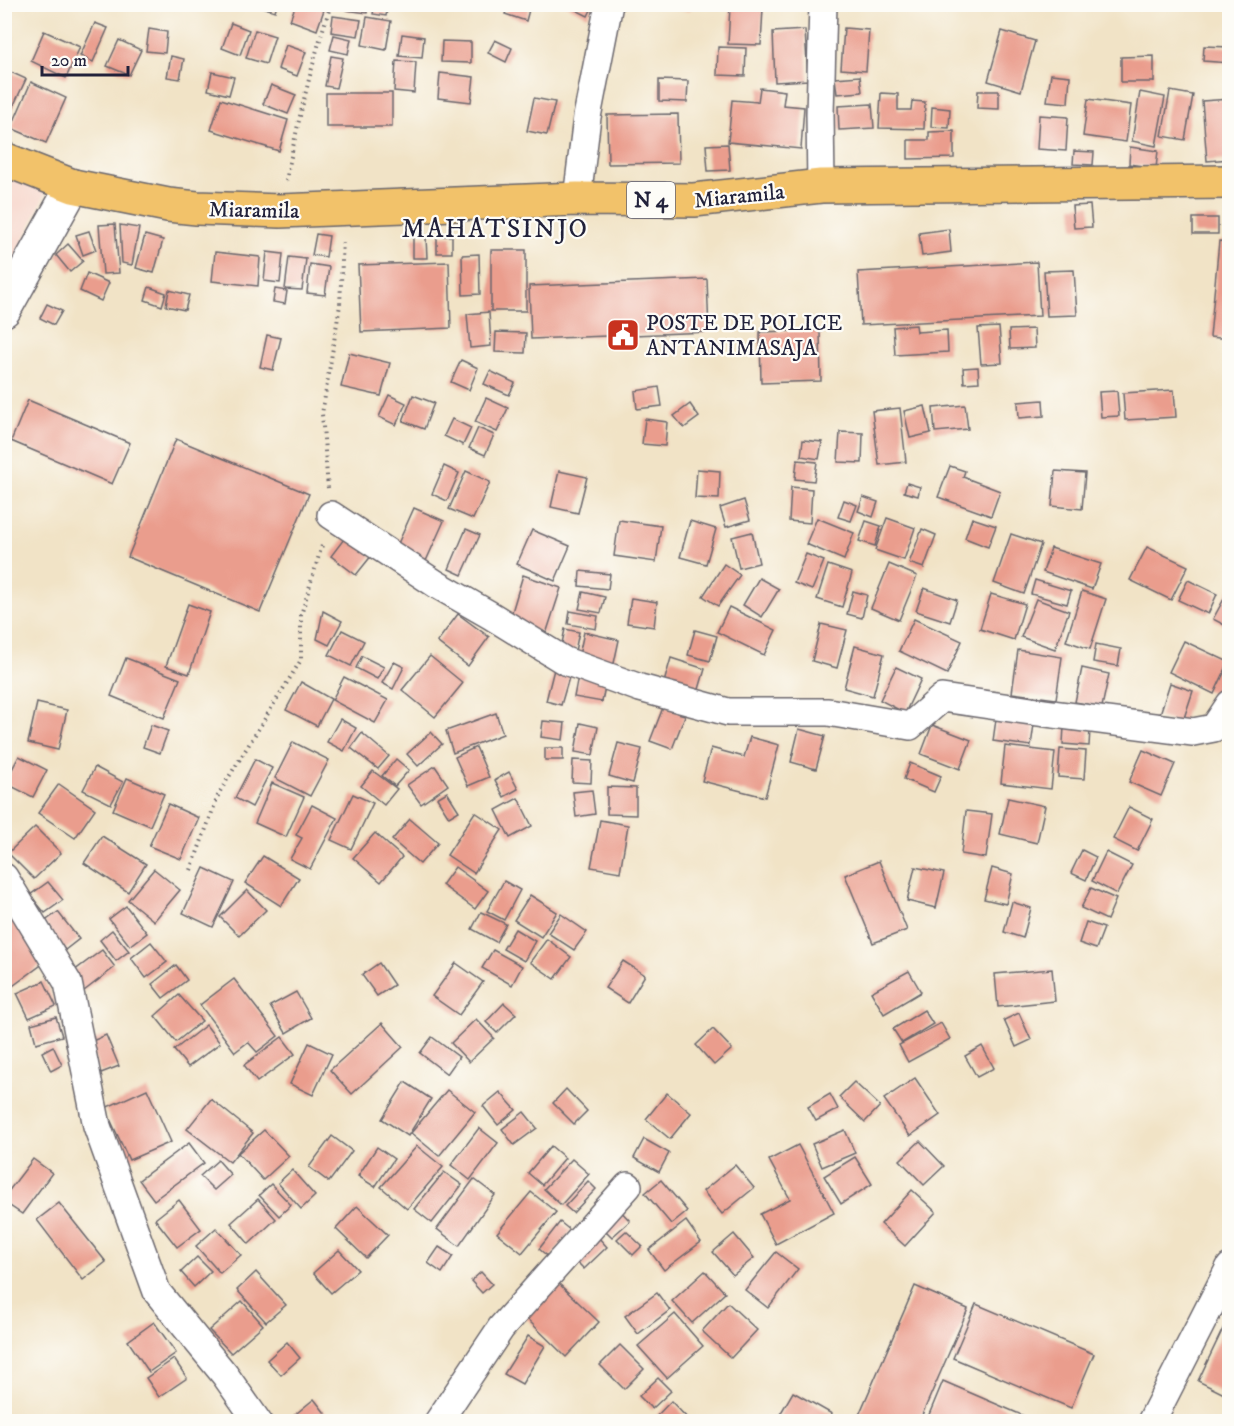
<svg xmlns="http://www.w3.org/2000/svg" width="1234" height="1426" viewBox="0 0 1234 1426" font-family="'IM FELL DW Pica',serif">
<rect width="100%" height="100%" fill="#fdfcf7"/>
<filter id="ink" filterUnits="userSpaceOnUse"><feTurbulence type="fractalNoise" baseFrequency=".0167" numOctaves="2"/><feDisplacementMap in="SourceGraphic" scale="12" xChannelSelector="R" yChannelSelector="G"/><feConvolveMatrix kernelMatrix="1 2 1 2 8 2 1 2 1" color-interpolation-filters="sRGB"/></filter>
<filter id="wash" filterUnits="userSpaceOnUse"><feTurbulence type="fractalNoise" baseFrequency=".008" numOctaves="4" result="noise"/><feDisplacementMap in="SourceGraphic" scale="24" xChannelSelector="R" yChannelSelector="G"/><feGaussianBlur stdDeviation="1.35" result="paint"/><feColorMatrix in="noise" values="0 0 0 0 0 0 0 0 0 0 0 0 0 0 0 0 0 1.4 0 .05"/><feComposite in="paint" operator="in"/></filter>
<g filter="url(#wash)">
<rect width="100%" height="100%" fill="#f1e3c6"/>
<polygon fill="#f6d1c6" points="5,177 47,190 5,280"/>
<g id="blocks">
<g fill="#ea9d8d">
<polygon points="176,4 194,4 193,9"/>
<polygon points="252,4 277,4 275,11"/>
<polygon points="296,4 326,4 317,30 290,20"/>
<polygon points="347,4 368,4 367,13 346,10"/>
<polygon points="375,4 388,4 386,16 373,14"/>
<polygon points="508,4 524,4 530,6 526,21 505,14"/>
<polygon points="564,4 594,4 588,16"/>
<polygon points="673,4 691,4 690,11 673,9"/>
<polygon points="730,6 763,8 761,45 728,44"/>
<polygon points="333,16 361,20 358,36 331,32"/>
<polygon points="367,17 391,21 386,50 362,45"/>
<polygon points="95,23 108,28 93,62 80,56"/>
<polygon points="231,23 249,30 240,55 222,48"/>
<polygon points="844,28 869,30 866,71 841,69"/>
<polygon points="149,29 167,32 165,53 146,51"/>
<polygon points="255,30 275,36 266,64 246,58"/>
<polygon points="805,30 808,80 775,82 773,32"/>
<polygon points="44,31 80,47 66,78 31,61"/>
<polygon points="1002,31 1035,41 1021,91 988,81"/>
<polygon points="402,34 424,37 422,58 399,56"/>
<polygon points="334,35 351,39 348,54 330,50"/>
<polygon points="119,40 141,50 129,75 107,66"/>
<polygon points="495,40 512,48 506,62 488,53"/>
<polygon points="442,41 471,42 471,63 441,62"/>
<polygon points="286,45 306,52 297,76 278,69"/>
<polygon points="1204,46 1230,47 1230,63 1203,61"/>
<polygon points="718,47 746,48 745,76 717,75"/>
<polygon points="171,56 184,59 180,79 167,77"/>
<polygon points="331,56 343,58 336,88 325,86"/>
<polygon points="1154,56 1154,82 1121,82 1121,57"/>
<polygon points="396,61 416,62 414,93 394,91"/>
<polygon points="4,69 26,79 4,126"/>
<polygon points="212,72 234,77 229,95 208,90"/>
<polygon points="440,73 474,77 471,102 438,98"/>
<polygon points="1051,74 1070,76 1068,103 1047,101"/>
<polygon points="860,76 862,92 837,94 835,78"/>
<polygon points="659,80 688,81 687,102 659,101"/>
<polygon points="31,82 66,98 46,143 11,128"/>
<polygon points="271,85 296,95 288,114 263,104"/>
<polygon points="760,88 785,91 783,105 804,107 801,149 728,142 732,100 758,102"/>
<polygon points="978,91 999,91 999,109 977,108"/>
<polygon points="1170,91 1193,95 1185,140 1162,136"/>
<polygon points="1140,92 1165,97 1156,146 1132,141"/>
<rect x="326" y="93" width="66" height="34"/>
<polygon points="881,93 898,94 898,110 911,110 912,101 925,102 924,129 879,128"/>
<polygon points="534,98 555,102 547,135 527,131"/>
<polygon points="221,99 288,120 279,151 211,130"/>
<polygon points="1088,99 1131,105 1126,142 1083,136"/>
<polygon points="1230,99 1230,159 1207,161 1202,101"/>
<polygon points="872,104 874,128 839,130 838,106"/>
<polygon points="932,107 950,109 949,128 931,127"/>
<polygon points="678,114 679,163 608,164 607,115"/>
<polygon points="1039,115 1068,117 1066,151 1037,149"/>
<polygon points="954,131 954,158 908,159 908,140 929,140 929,132"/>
<polygon points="728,144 730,170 708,171 706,145"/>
<polygon points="1130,147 1158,151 1156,168 1129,164"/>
<polygon points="1074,151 1094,152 1093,165 1073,164"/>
<polygon points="1090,205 1092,227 1074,228 1072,206"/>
<rect x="1193" y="218" width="25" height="16"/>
<polygon points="115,224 119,273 103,274 99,225"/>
<polygon points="120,225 139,228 132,265 122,263"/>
<polygon points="949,229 951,252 922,256 919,233"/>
<polygon points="89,231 96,250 83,255 76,235"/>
<polygon points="316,234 329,236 326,257 312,255"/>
<polygon points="145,235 163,240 154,273 136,268"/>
<rect x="437" y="236" width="15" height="17"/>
<polygon points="413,237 426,237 427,258 413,258"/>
<polygon points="1219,241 1230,242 1230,339 1210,337"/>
<polygon points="68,244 83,261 70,272 56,255"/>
<rect x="491" y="250" width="35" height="61"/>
<polygon points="215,252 260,257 258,286 212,281"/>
<polygon points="267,252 283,254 280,283 264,281"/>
<polygon points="479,254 480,294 463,295 462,255"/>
<polygon points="289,257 306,259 302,290 285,289"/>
<polygon points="449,262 451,328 361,332 358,265"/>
<polygon points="1037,262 1040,316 861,325 858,272"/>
<polygon points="310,264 329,267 325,295 307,293"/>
<polygon points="1074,270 1077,315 1047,316 1044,271"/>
<polygon points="87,273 109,283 101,301 80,291"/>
<polygon points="707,279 709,332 531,339 529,286"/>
<polygon points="149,287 166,293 162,306 145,300"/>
<polygon points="275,289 287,291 285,304 273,302"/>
<polygon points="169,290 189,295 185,310 166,306"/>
<polygon points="47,304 62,311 54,325 40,318"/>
<polygon points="489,312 491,346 470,348 467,314"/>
<polygon points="916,325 917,332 947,330 948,352 895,355 893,327"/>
<polygon points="999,327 1002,363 981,364 978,328"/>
<polygon points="1034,329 1035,348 1010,349 1009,330"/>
<polygon points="820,330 821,381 761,383 760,332"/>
<polygon points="496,332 526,333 525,353 495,352"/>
<polygon points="267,335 281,338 273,370 260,367"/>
<polygon points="349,353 390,363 381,396 341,387"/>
<polygon points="461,360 478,368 469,390 451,382"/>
<polygon points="978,367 979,382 964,383 963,368"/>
<polygon points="490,371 515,383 509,395 484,384"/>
<polygon points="659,387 662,406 637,409 635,391"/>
<polygon points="1174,390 1176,417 1125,420 1123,393"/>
<polygon points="1117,391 1119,416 1101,417 1099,392"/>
<polygon points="389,395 406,403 396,425 379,417"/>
<polygon points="413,395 434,403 424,429 403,421"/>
<polygon points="486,398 508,408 497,432 475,422"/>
<polygon points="28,400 130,443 112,484 11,441"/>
<polygon points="1043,400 1044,416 1019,418 1018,402"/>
<polygon points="690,404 699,417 684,428 674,416"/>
<polygon points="965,405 968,429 935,432 933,408"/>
<polygon points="925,406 931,433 910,438 904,411"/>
<polygon points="900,408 906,462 879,465 872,411"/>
<polygon points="452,419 471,428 463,445 444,436"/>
<polygon points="645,419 667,422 665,446 642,444"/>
<polygon points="478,428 494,435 485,455 469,448"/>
<polygon points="840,432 863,433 862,463 838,462"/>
<polygon points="176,439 309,494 260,612 128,557"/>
<polygon points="803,440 822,442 819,459 801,456"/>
<polygon points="797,460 817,462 814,481 795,479"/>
<polygon points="444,466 459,473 447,501 432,494"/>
<polygon points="950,466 965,471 963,477 1000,491 991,516 938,497"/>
<polygon points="697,469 720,471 719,499 695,498"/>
<polygon points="466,471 490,482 473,519 449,509"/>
<polygon points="559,471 587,477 578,513 551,507"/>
<polygon points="1055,471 1085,473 1082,509 1052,506"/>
<polygon points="907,483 920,487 918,496 904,492"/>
<polygon points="791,487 812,489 810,523 789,521"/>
<polygon points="863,497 878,502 873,517 858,511"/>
<polygon points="744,500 750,520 726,527 720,508"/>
<polygon points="844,500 857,505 851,521 838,517"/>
<polygon points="414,508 444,521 426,561 396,548"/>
<polygon points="817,518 854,533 844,560 806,544"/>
<polygon points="887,518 915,528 904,560 875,550"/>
<polygon points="972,518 996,526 988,547 965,538"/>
<polygon points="619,520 661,526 656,562 614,556"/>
<polygon points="690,521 716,529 706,564 680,557"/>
<polygon points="866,521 881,526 875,546 859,541"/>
<polygon points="466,529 480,535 462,575 449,569"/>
<polygon points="922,529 936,535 924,568 909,563"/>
<polygon points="532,530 570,546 555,581 517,564"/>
<polygon points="752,532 759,563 739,568 732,537"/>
<polygon points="1011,534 1041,544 1024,594 994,583"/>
<polygon points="347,535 372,555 356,575 331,556"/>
<polygon points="1147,547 1188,566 1171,600 1130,580"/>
<polygon points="1051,548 1101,564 1092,589 1043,572"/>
<polygon points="806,554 824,561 812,590 794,583"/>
<polygon points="724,564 740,575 718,606 703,596"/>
<polygon points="889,564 917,576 899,620 871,608"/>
<polygon points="828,565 852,573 842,607 817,599"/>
<polygon points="580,571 610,574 608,589 579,586"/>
<polygon points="523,575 561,588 546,634 509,622"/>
<polygon points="759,578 779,589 762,617 743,605"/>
<polygon points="1035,580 1071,591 1067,604 1031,594"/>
<polygon points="1188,580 1217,594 1208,614 1178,600"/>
<polygon points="924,588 957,600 950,622 916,611"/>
<polygon points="1230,588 1230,628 1213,619"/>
<polygon points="853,591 867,595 862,618 847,614"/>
<polygon points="1082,591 1106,599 1090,649 1066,641"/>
<polygon points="583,592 605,597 601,613 579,609"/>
<polygon points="991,594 1025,604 1014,640 980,629"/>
<polygon points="631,598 657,602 654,627 627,623"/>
<polygon points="1036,599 1069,611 1055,649 1021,637"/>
<polygon points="188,604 210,612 189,674 166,666"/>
<polygon points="729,607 776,630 764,655 717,632"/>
<polygon points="323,611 342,621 329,645 317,639"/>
<polygon points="570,611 598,616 596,629 568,624"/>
<polygon points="458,614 489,637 468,666 437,642"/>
<polygon points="914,619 962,641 947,674 899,651"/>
<polygon points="821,624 847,630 837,668 812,661"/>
<polygon points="565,629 579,632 574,656 560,653"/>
<polygon points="342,630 364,641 351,666 329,655"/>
<polygon points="695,630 717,636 710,661 688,655"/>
<polygon points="584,632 619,640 613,668 578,660"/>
<polygon points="1184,641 1229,662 1214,694 1169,672"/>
<polygon points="1096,644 1121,649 1118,666 1093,662"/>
<polygon points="855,646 884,654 873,696 844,688"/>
<polygon points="1018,650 1062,657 1056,699 1012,693"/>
<polygon points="362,656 384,667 377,679 356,668"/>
<polygon points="430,656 463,683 435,717 402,690"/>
<polygon points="126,658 180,679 164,718 111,696"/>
<polygon points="671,658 705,669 697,696 663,686"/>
<polygon points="394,662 404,667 393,689 382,683"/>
<polygon points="896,667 921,679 905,713 880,700"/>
<polygon points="1082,668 1109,674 1102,707 1075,702"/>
<polygon points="554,669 570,674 561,705 546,701"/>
<polygon points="578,676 606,681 602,702 574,697"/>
<polygon points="344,677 388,700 375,723 332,700"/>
<polygon points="301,682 331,699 317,726 286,710"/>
<polygon points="1170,683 1193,691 1182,724 1159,717"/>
<polygon points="37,703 67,710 58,750 28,743"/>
<polygon points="664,705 686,713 672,749 650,741"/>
<polygon points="496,713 503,734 453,753 446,731"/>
<polygon points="340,719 356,728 344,751 327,742"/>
<polygon points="996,719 1034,724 1031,746 993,741"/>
<polygon points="543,721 565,723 563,740 541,737"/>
<polygon points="580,723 598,727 593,755 575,752"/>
<polygon points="151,725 168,731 160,753 143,747"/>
<polygon points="932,725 971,740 960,769 921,754"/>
<polygon points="1064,726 1090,729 1089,746 1063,744"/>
<polygon points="799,729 825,736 816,769 791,762"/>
<polygon points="431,732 442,744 418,766 407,754"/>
<polygon points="362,733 389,756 378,769 351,748"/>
<polygon points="750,737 779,745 765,797 702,781 711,748 744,757"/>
<polygon points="4,742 11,746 4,758"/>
<polygon points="293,742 329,760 310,796 275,778"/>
<polygon points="618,743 642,749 633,783 609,776"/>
<polygon points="1005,746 1055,752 1051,789 1001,783"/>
<polygon points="476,747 489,777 468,786 455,757"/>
<rect x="545" y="748" width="18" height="12"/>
<polygon points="1060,749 1086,751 1084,779 1058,777"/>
<polygon points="1143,750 1175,764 1161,796 1129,782"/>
<polygon points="19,756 47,770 33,797 5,783"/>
<polygon points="255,759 272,768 252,807 235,798"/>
<polygon points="396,759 409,770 395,786 382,776"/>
<polygon points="573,760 592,761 591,783 572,782"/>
<polygon points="910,763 941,776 934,792 904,779"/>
<polygon points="435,766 448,785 421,804 407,785"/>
<polygon points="95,767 123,782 111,804 83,790"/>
<polygon points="373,771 397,789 384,805 361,786"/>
<polygon points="509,772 518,789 504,797 495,780"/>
<polygon points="127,778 164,794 150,826 113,810"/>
<polygon points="272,783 304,797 286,837 255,823"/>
<polygon points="59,784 95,809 75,838 38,813"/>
<polygon points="607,787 636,788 636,815 607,814"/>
<polygon points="592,790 595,814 576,817 573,792"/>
<polygon points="447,792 459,811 449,817 437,798"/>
<polygon points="353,794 373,803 351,849 331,840"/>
<polygon points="518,798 532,826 510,838 496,810"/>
<polygon points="1008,798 1045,806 1037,843 1000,834"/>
<polygon points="168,804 199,818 181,859 149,846"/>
<polygon points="312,805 337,818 310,869 290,859 302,838 296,835"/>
<polygon points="1129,807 1153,819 1137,851 1113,839"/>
<polygon points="966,811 992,814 986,858 961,854"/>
<polygon points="475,812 502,830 474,873 447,855"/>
<polygon points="410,819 438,843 420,864 392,840"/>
<polygon points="600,820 628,825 620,872 591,867"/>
<polygon points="35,827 61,853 34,879 8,853"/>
<polygon points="375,833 402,857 381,882 353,858"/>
<polygon points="102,836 146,864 128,892 84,863"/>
<polygon points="1082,850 1096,857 1086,880 1071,873"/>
<polygon points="1106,852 1132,865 1117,894 1092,881"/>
<polygon points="263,856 299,878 281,906 245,883"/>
<polygon points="879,861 907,930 873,943 845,875"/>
<polygon points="455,867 488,891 475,909 442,885"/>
<polygon points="915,867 944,873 936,908 907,901"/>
<polygon points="204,868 234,882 213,927 183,913"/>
<polygon points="992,868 1013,874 1006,904 984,899"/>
<polygon points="154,869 180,890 154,921 128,900"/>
<polygon points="504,881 520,890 504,920 487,911"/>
<polygon points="48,882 63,900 45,913 30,895"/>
<polygon points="1091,888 1116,899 1107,920 1081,908"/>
<polygon points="247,890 266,910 239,936 220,917"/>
<polygon points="4,895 52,957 10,988 4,981"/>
<polygon points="530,895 557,912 541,937 514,920"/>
<polygon points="1012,902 1031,908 1023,938 1004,932"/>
<polygon points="126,906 147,933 130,946 109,919"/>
<polygon points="58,912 79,939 65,950 44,922"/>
<polygon points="481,912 506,924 496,942 472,929"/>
<polygon points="561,914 587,932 574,950 548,933"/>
<polygon points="1086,922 1104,928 1096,949 1079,943"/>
<polygon points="515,929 535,941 524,961 503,949"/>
<polygon points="112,930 129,951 116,961 100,940"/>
<polygon points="547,939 571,957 555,979 530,962"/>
<polygon points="151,942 167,962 146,978 131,958"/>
<polygon points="102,950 115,967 84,991 70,974"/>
<polygon points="493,950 522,966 512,985 482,968"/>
<polygon points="623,961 645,975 628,1003 605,988"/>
<polygon points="379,963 394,985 377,996 362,975"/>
<polygon points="456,963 483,982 459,1015 432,996"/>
<polygon points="176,965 187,980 163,998 152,984"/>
<polygon points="1052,969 1055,1001 998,1007 995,974"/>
<polygon points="909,971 921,992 884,1014 871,992"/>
<polygon points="234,979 278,1036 257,1052 248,1042 235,1052 200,1005"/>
<polygon points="44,981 56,1006 29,1018 17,993"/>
<polygon points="296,992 311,1018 286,1033 270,1006"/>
<polygon points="179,995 202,1021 176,1042 155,1016"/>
<polygon points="504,1003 516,1014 497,1033 486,1022"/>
<polygon points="924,1010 933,1024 902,1043 893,1029"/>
<polygon points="1019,1013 1031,1040 1016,1047 1004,1020"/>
<polygon points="56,1017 62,1036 36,1043 31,1024"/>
<polygon points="476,1019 494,1038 469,1062 451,1043"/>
<polygon points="382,1023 403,1047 352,1094 330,1070"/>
<polygon points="941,1023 950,1039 908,1062 899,1045"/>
<polygon points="206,1025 220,1043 188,1067 174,1050"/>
<polygon points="713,1029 732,1049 714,1065 696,1045"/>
<polygon points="106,1035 119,1066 101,1073 88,1043"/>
<polygon points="282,1037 295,1054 257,1082 244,1065"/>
<polygon points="432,1037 459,1057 447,1074 420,1053"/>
<polygon points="309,1043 332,1054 313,1095 290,1084"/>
<polygon points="53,1046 62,1065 51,1071 42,1052"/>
<polygon points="982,1046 994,1068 977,1077 965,1056"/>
<polygon points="915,1078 940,1115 910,1136 884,1099"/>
<polygon points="405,1082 431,1099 408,1136 382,1119"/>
<polygon points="854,1082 880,1106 865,1122 839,1097"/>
<polygon points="147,1089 171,1142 129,1160 105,1108"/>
<polygon points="566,1089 587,1111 574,1124 553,1103"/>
<polygon points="447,1090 475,1112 439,1156 411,1133"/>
<polygon points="500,1092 516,1110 498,1125 483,1106"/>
<polygon points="667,1093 691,1113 670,1139 646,1119"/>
<polygon points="830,1094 838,1109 816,1121 808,1107"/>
<polygon points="211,1099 253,1133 230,1162 187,1129"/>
<polygon points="524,1112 537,1128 514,1145 502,1129"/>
<polygon points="479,1128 498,1143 470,1180 451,1165"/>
<polygon points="264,1130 289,1156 263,1180 238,1153"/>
<polygon points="845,1130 855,1153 822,1167 812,1144"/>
<polygon points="332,1136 352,1151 329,1182 309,1167"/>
<polygon points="644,1139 669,1153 659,1172 634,1158"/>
<polygon points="920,1141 944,1166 924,1185 900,1160"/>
<polygon points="189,1143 204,1163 154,1200 139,1180"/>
<polygon points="798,1145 834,1213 776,1244 760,1214 790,1199 769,1160"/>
<polygon points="417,1146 443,1167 407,1209 381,1187"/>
<polygon points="551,1146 565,1158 542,1185 528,1173"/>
<polygon points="377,1147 394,1159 375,1187 358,1176"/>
<polygon points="855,1157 872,1184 841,1204 824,1176"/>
<polygon points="33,1159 52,1173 22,1214 4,1202 4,1197"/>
<polygon points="572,1159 589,1174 561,1205 544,1189"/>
<polygon points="218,1160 231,1175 214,1190 200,1176"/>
<polygon points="735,1165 754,1188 722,1214 703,1191"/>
<polygon points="292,1170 315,1196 301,1209 278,1183"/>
<polygon points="444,1172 462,1185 432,1223 414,1209"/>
<polygon points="474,1179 495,1195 459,1246 437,1229"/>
<polygon points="661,1180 687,1211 671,1224 645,1193"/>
<polygon points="588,1181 596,1189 573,1213 565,1206"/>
<polygon points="271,1184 291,1205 279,1216 259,1195"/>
<polygon points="912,1190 936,1212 905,1246 881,1224"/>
<polygon points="531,1192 556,1212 522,1253 497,1233"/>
<polygon points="258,1199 276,1219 249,1244 231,1223"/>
<polygon points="179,1200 201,1229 177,1247 155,1219"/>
<polygon points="59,1203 106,1262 83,1280 37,1220"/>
<polygon points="357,1206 388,1235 366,1258 336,1229"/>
<polygon points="618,1208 630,1221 612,1237 600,1225"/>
<polygon points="686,1221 701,1242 664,1270 649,1250"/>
<polygon points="560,1222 571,1231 550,1258 539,1249"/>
<polygon points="216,1228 241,1255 220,1273 196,1246"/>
<polygon points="626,1231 642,1246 633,1255 617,1239"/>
<polygon points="734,1234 754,1258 733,1275 713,1252"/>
<polygon points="597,1236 607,1247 584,1269 573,1258"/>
<polygon points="439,1247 453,1256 442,1273 428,1263"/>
<polygon points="339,1250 358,1270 331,1293 313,1273"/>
<polygon points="776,1252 798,1269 768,1308 745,1290"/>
<polygon points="197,1257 211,1271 194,1287 181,1272"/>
<polygon points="705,1271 725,1293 692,1323 672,1301"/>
<polygon points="256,1272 286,1305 266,1322 237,1290"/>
<polygon points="481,1272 492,1284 482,1293 471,1281"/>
<polygon points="557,1282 599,1322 566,1357 524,1316"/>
<polygon points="915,1286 968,1309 919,1422 873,1422 859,1415"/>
<polygon points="657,1293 670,1310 638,1334 625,1316"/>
<polygon points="242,1301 263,1325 231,1353 209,1330"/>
<polygon points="728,1303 757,1330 731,1358 702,1331"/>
<polygon points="976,1304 1094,1354 1071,1408 953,1358"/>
<polygon points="675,1314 703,1346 667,1378 638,1346"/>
<polygon points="1230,1314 1230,1397 1198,1381"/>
<polygon points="154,1322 176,1353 149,1372 128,1341"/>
<polygon points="528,1336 545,1346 522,1384 504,1374"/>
<polygon points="287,1342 300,1358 281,1375 267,1360"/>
<polygon points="620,1345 644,1369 624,1389 600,1365"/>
<polygon points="174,1359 187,1378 159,1397 146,1378"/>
<polygon points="658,1378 671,1391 652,1409 639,1396"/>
<polygon points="943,1381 1038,1422 926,1422"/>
<polygon points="793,1392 832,1414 827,1422 789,1422 779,1416"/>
<polygon points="314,1399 332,1422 286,1422"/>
<polygon points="671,1401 691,1422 651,1422"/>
</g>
</g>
</g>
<g filter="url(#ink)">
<use href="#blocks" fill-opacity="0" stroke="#6a666c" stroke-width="1.5"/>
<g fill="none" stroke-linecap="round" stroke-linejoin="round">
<g stroke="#6a666c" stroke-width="30">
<g id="minor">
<polyline points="821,186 820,114 823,4"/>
<polyline points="577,199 587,117 609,4"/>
<polyline points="331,515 436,584 490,615 565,661 640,688 728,712 828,712 910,726 942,698 1045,713 1193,732 1214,728 1230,704"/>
<polyline points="4,877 68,983 97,1126 157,1292 225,1375 258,1422"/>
<polyline points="438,1422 501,1328 628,1186"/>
<polyline points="1151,1422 1230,1267"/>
</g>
</g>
<g stroke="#6a666c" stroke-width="36">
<polyline id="tertiary" points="4,310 73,186"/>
</g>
<g stroke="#6a666c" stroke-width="36">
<polyline id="primary" points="4,159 73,186 168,205 197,208 280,211 577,199 694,200 821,186 1230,182"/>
</g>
<g stroke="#6a666c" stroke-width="4" stroke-dasharray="1.5 4.5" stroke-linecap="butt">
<path d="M286,181C298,121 312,62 331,4"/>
<polyline points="328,488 322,414 340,305 343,239"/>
<polyline points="191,870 219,793 301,660 301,615 323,542"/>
</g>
<use href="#minor" stroke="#fff" stroke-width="27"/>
<use href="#tertiary" stroke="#fff" stroke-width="33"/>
<use href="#primary" stroke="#f2c26a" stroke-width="33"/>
</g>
</g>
<defs>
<g id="civic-square" transform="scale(1.725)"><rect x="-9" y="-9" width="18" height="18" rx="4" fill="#c8321e" stroke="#fdfcf7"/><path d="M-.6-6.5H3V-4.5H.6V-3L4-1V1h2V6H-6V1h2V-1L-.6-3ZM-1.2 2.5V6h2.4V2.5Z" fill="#fff"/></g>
</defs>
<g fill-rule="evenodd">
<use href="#civic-square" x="623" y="335"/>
</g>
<g text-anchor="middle" stroke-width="4.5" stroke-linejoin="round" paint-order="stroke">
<rect fill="#fdfcf7" stroke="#646373" stroke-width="1.5" x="627" y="182" width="48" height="36" rx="4.5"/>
<g font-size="21" font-weight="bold" fill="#22223b">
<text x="651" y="207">N 4</text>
</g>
<g font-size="22" fill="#22223b" stroke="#fdfcf7">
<text transform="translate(739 195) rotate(-6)" y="8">Miaramila</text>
<text transform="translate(254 209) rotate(1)" y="8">Miaramila</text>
</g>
<g font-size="22" fill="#22223b" stroke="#fdfcf7" text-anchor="start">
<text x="646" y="330">POSTE DE POLICE<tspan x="646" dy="25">ANTANIMASAJA</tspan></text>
</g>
<g font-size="26" letter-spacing="1.5" fill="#22223b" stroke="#fdfcf7">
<text x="495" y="237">MAHATSINJO</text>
</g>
</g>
<rect width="1234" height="1426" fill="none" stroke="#fdfcf7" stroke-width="24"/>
<path d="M42 66v9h86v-9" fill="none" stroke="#22223b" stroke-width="3"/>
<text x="51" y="66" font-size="18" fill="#22223b" stroke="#fdfcf7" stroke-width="4.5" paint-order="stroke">20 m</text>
</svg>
